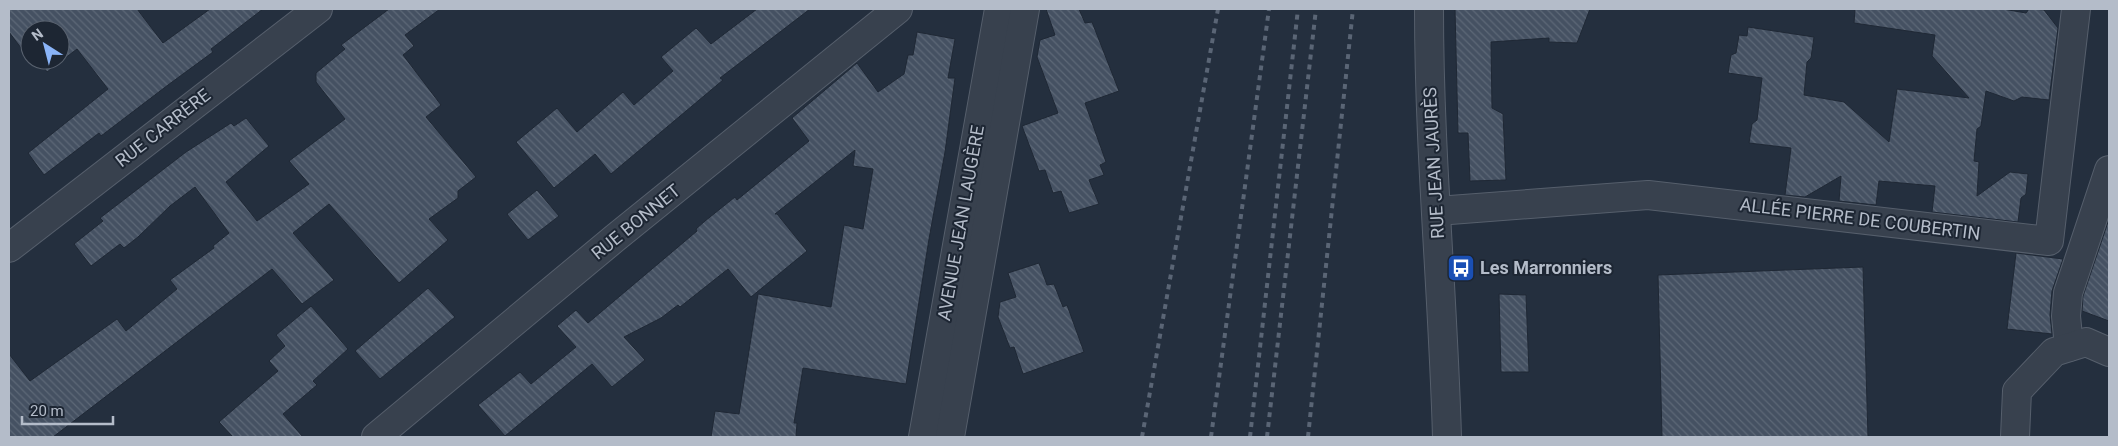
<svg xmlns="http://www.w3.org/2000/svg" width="2118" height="446" viewBox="0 0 2118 446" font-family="Roboto,sans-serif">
<defs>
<pattern id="building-back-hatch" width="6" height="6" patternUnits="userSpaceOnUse" patternTransform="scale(1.25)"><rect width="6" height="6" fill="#455162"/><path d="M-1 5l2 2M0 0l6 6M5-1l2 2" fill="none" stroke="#5d6877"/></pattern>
</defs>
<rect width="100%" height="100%" fill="#242f3e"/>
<g fill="url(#building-back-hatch)" stroke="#1f2835">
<polygon points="9,9 137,9 163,43 210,9 263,9 211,49 213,52 168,85 101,136 99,133 44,175 28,153 108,89 77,49 47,72 41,64 36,68 30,60 60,60 60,30 30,30 30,60 9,32"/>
<polygon points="389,9 440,9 405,35 414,46 403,55 441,105 426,117 476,177 458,191 458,198 429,219 448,240 399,283 329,204 293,233 334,280 302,304 272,269 53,437 9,437 9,354 30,381 117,319 126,331 177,289 170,280 214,248 213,246 229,233 195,187 170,206 138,237 124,248 120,244 91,266 74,244 103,221 100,218 186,152 231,123 234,126 246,118 269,146 226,182 257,221 309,184 289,161 345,119 316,82 316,73 345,49 341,45"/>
<polygon points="757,9 810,9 720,78 723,80 611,174 595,154 554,188 516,142 557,108 577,132 623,92 634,105 673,71 661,57 696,28 711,44"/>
<polygon points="1046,9 1079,9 1085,23 1092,22 1119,91 1085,103 1106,162 1100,165 1104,175 1089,180 1099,204 1069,213 1061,191 1053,193 1045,170 1039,171 1022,126 1058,113 1037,57 1040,40 1055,35"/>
<polygon points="1455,9 1590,9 1577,43 1549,42 1549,38 1491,42 1492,108 1503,114 1506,180 1470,181 1468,133 1458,133"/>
<polygon points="1855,9 2003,9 2026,13 2029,9 2033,9 2044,10 2058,28 2049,100 2022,97 2014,101 1986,91 1981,126 1977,129 1974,161 1979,162 1977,196 2010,172 2028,174 2026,194 2021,198 2018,222 1932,212 1935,186 1879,181 1876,205 1839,201 1841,176 1805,197 1785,195 1791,148 1749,143 1752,124 1757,120 1762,78 1728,73 1731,55 1736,53 1739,35 1747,36 1748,27 1814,37 1811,58 1807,62 1804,95 1844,102 1889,142 1897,89 1969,98 1932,56 1935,35 1854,23"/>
<polygon points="917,32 955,39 948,78 955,78 945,152 929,239 906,384 803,368 794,423 797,423 796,437 711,437 715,411 739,414 758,294 831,307 844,225 863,229 873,169 853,166 855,150 775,214 777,214 807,251 751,297 728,269 680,307 678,305 661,318 624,337 645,360 612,387 592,364 505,436 478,405 520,372 531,384 576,347 557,326 576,310 588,323 697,231 696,229 705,221 735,197 737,200 809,141 792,118 857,63 878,92 904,74 908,55 913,55"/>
<polygon points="537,190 559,216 528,240 507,214"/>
<polygon points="2108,222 2109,223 2109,321 2082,311 2083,296"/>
<polygon points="2016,253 2063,259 2052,291 2050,315 2052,334 2007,329"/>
<polygon points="1039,263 1047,285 1054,284 1063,307 1067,305 1084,352 1023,374 1014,347 1010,348 998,317 1000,302 1016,297 1008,273"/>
<polygon points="1863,267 1868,437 1662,437 1658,275"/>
<polygon points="428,288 455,317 380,379 355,351"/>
<polygon points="1499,294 1526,295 1529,372 1501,372"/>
<polygon points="311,306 348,349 313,381 317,385 283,414 303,437 233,437 219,422 278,371 269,361 285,346 276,335"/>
</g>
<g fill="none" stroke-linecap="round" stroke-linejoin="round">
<g stroke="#565f6c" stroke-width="30">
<g id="minor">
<path d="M1429,9C1429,152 1443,294 1447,437"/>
<polyline points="1437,211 1648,195 2049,241 2076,9"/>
<polyline points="9,248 318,9"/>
<polyline points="2069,347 2066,316 2068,293 2109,170"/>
<polyline points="376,437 615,238 898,9"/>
<polyline points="923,437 999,9"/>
<polyline points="950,437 1025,9"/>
<polyline points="2015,437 2017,391 2054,352 2086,342 2109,352"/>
</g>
</g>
<use href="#minor" stroke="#38414e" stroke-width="28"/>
<g stroke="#5a6575" stroke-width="4" stroke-dasharray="5 5" stroke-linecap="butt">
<polyline points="1142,437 1218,9"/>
<polyline points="1211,437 1269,9"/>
<polyline points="1250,437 1298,9"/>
<polyline points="1267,437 1316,9"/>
<polyline points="1308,437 1353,9"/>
</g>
</g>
<defs>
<g id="bus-square" transform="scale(1.4375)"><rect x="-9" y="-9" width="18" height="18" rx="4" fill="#1a4fb4" stroke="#1d2633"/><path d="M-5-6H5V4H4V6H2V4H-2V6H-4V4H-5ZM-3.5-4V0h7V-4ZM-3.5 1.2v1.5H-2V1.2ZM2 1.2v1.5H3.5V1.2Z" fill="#fff"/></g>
</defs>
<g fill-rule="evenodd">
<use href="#bus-square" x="1461" y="268"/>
</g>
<g text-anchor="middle" stroke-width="4" stroke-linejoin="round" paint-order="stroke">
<g font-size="18" fill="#b4bcc9" stroke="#1d2633">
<text transform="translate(163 128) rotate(-38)" y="6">RUE CARRÈRE</text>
<text transform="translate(1434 163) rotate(-93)" y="6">RUE JEAN JAURÈS</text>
<text transform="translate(1860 219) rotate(7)" y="6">ALLÉE PIERRE DE COUBERTIN</text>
<text transform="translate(636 222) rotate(-39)" y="6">RUE BONNET</text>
<text transform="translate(961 223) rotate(-80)" y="6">AVENUE JEAN LAUGÈRE</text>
</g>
<g font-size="18" font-weight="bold" fill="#b4bcc9" stroke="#1d2633" text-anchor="start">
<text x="1480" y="274">Les Marronniers</text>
</g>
</g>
<rect width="2118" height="446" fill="none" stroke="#b4bcc9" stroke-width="20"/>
<g transform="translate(45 45) rotate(324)"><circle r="24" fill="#1d2633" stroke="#59626f"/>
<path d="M0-4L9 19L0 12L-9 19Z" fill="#8ab4f8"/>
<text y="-8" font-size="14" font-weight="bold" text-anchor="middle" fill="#b4bcc9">N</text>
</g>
<path d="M22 416v8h91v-8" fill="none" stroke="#b4bcc9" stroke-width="2.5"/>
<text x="30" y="416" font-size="15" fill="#b4bcc9" stroke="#1d2633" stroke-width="4" paint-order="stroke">20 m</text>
</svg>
